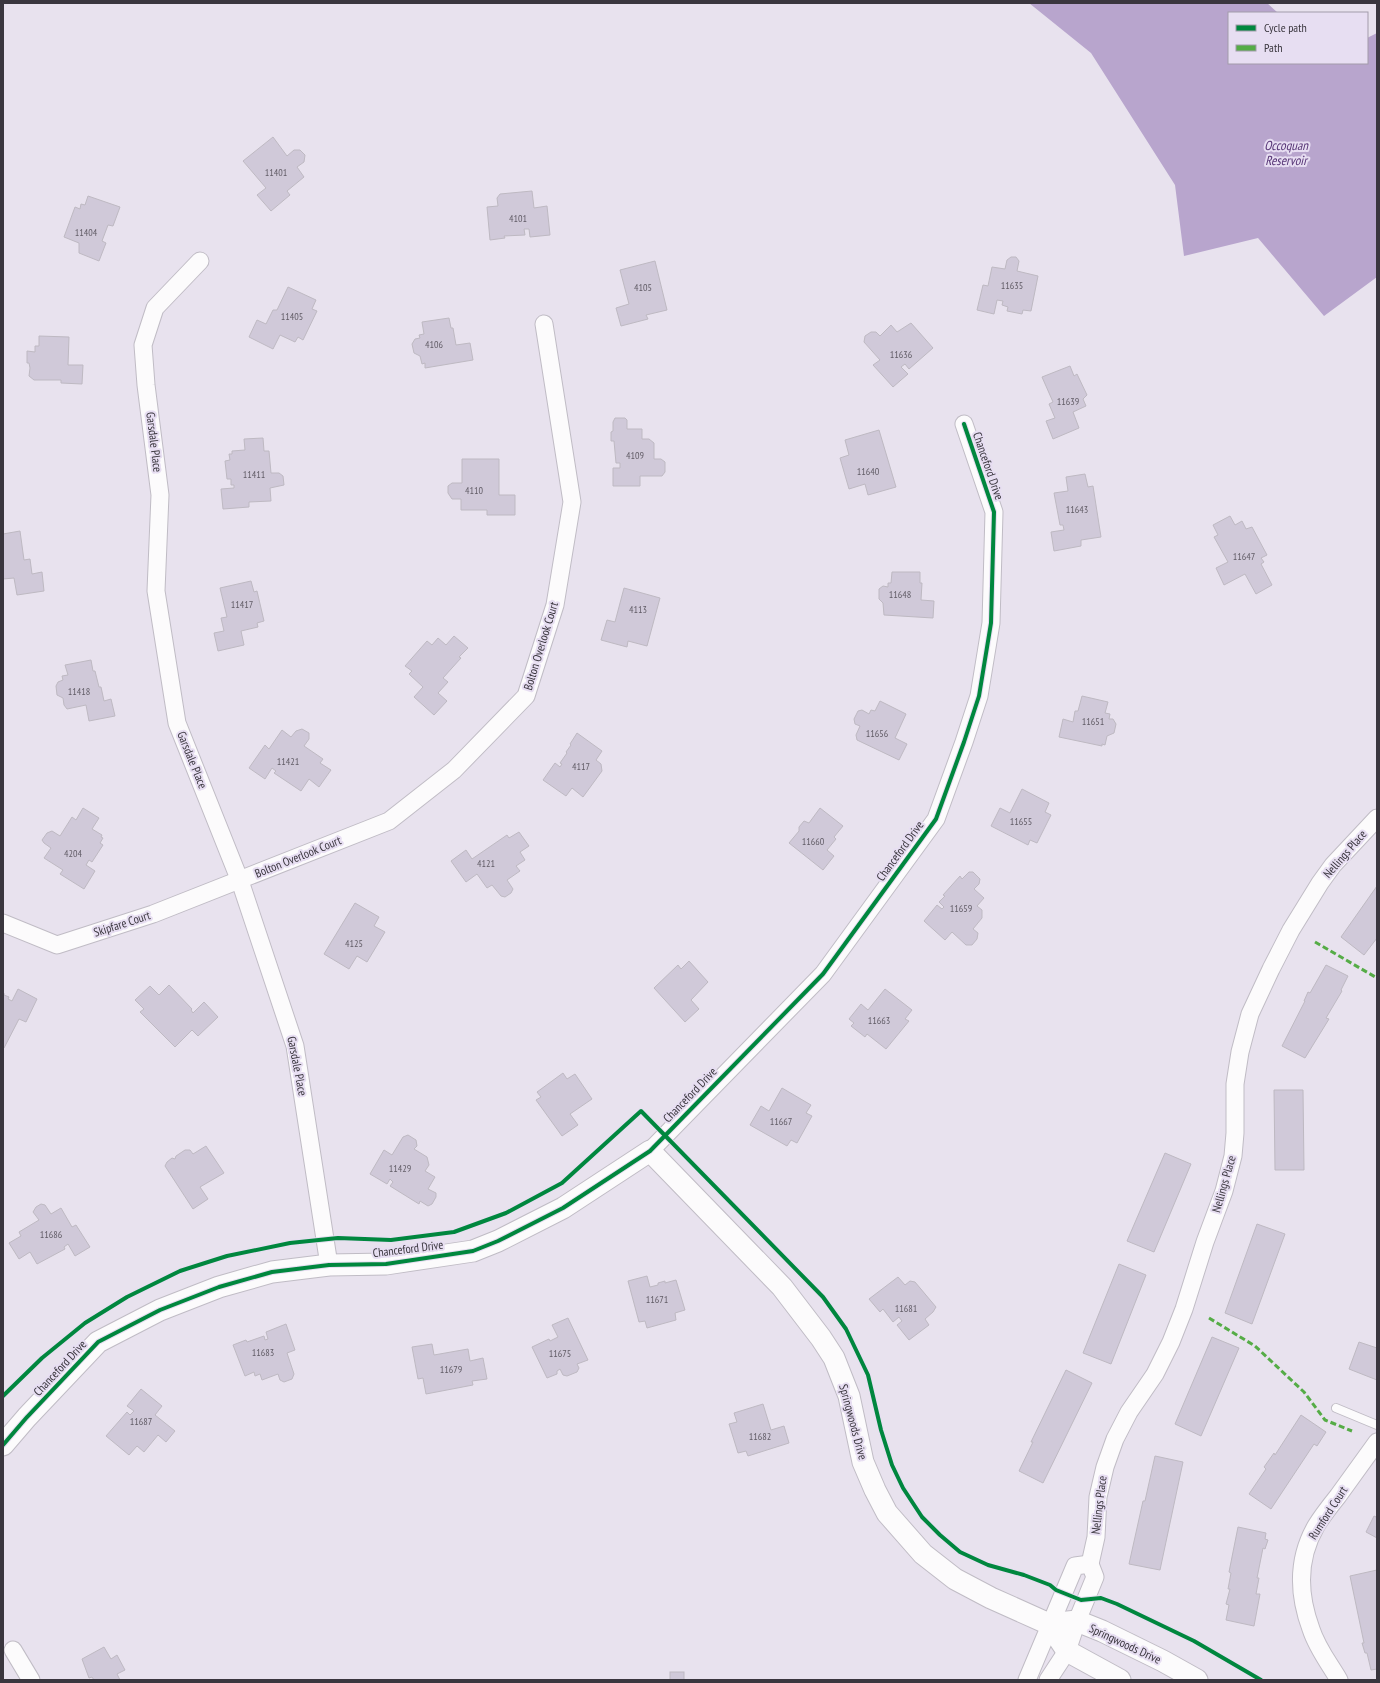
<svg xmlns="http://www.w3.org/2000/svg" width="1380" height="1683" viewBox="0 0 1380 1683" font-family="'PT Sans Narrow',sans-serif">
<rect width="100%" height="100%" fill="#e8e2ee"/>
<polygon fill="#b8a5cd" points="1029,3 1267,3 1278,13 1229,13 1229,63 1367,63 1367,38 1377,33 1377,277 1324,316 1258,238 1184,256 1175,185 1091,53"/>
<g fill="#d0c9d9" stroke="#beb9c2">
<polygon points="273,137 287,156 294,150 300,150 305,155 304,162 297,167 304,177 287,191 290,195 271,211 257,195 266,188 243,161"/>
<polygon points="532,191 534,208 547,206 550,235 530,237 529,229 524,229 525,235 504,236 505,238 490,240 487,207 498,206 497,198 500,194"/>
<polygon points="88,196 120,207 113,226 108,225 102,241 106,243 99,261 79,253 79,243 64,237 75,207 80,209 81,204 85,205"/>
<polygon points="1011,257 1016,257 1019,261 1017,271 1038,276 1031,311 1023,310 1022,314 1007,311 1008,307 1002,305 1003,301 997,300 994,314 977,310 983,285 988,286 992,267 1005,269 1007,260"/>
<polygon points="655,261 667,310 646,315 648,319 621,326 616,308 629,304 620,270"/>
<polygon points="288,287 316,300 312,309 317,311 303,340 298,337 295,342 280,335 273,349 249,337 257,320 266,324 273,310 277,310"/>
<polygon points="449,318 451,328 453,328 456,345 470,343 473,360 425,368 425,363 422,364 420,356 414,353 412,344 415,339 420,338 419,335 424,334 422,322"/>
<polygon points="911,323 933,348 909,369 905,364 901,367 908,374 893,387 873,365 880,360 864,342 865,336 871,332 876,332 880,336 891,325 897,332"/>
<polygon points="39,336 69,337 68,365 83,365 82,384 61,383 61,380 34,380 29,376 30,368 29,363 27,363 27,351 35,352 35,346 39,346"/>
<polygon points="1070,366 1074,376 1077,374 1087,395 1083,399 1086,406 1073,412 1079,428 1053,439 1046,421 1055,418 1049,404 1053,402 1042,377"/>
<polygon points="615,418 625,418 627,420 627,429 642,429 642,439 649,439 654,443 654,459 661,459 665,462 665,472 662,476 640,476 640,486 613,486 613,468 620,468 620,463 616,463 614,441 611,441 611,432 613,431 613,422"/>
<polygon points="879,430 896,487 868,495 865,484 849,489 840,458 849,455 845,440"/>
<polygon points="263,438 264,451 269,451 271,473 279,473 283,476 284,485 270,488 271,501 249,502 249,507 223,509 221,489 234,488 234,485 231,485 231,479 227,479 225,461 230,460 229,454 232,454 232,451 245,450 244,439"/>
<polygon points="462,459 499,459 499,495 515,495 515,515 487,515 487,510 461,510 461,499 452,499 448,493 448,486 452,483 462,483"/>
<polygon points="1085,474 1088,487 1093,486 1101,537 1081,540 1081,546 1054,551 1051,532 1064,530 1063,525 1060,525 1054,493 1068,491 1066,477"/>
<polygon points="1230,516 1235,525 1242,521 1246,529 1252,527 1267,555 1261,558 1264,562 1261,564 1272,585 1256,594 1245,574 1224,585 1216,568 1228,562 1214,537 1218,535 1213,525"/>
<polygon points="20,531 24,560 30,559 32,574 42,572 44,591 17,595 14,578 3,579 3,534"/>
<polygon points="892,572 920,572 920,583 922,583 921,600 934,601 933,618 884,615 883,603 879,599 879,589 883,586 888,587 888,583 891,583"/>
<polygon points="251,581 254,592 257,591 264,621 257,623 258,627 241,631 244,645 218,651 214,633 224,631 221,618 227,617 220,588"/>
<polygon points="624,588 660,598 647,646 628,641 627,647 601,640 607,620 615,622"/>
<polygon points="454,636 468,648 459,657 461,658 443,678 448,682 438,693 447,701 434,715 414,697 423,687 409,674 412,671 405,666 427,641 432,645 438,638 446,645"/>
<polygon points="91,660 93,671 95,671 99,687 101,687 104,701 111,699 115,716 89,721 86,705 67,709 64,705 63,698 57,695 56,686 58,682 63,680 62,676 68,675 65,665"/>
<polygon points="1082,696 1108,702 1105,713 1110,714 1109,719 1113,719 1116,724 1114,733 1107,736 1105,745 1102,744 1102,746 1059,737 1063,719 1073,722 1075,711 1078,711"/>
<polygon points="880,701 906,714 895,738 907,744 899,760 857,740 856,735 860,726 855,724 854,719 858,711 862,710 869,714 871,710 875,711"/>
<polygon points="302,729 309,733 309,739 304,746 323,759 320,763 331,770 319,787 309,779 301,791 274,773 276,771 272,768 265,779 249,768 265,745 269,749 282,730 291,737 296,731"/>
<polygon points="577,733 602,751 596,760 601,764 602,771 583,797 572,788 566,796 543,780 555,763 560,767 562,764 560,763 567,753 566,752 571,745 570,744"/>
<polygon points="1022,789 1049,803 1045,812 1051,815 1037,843 1030,840 1028,845 991,826 1000,808 1010,813"/>
<polygon points="83,808 99,818 92,829 102,835 101,837 103,838 100,843 103,845 92,862 89,860 86,865 95,871 84,889 60,874 63,870 44,858 51,848 44,843 42,840 47,833 52,831 60,836 72,817 76,820"/>
<polygon points="820,808 843,826 834,837 836,839 827,850 834,856 823,870 789,843 799,831 799,827 804,821 809,823"/>
<polygon points="519,832 529,846 520,852 525,860 516,866 520,871 507,880 513,889 511,893 505,897 501,896 492,885 487,888 477,874 466,882 451,861 466,850 472,859 507,835 509,838"/>
<polygon points="969,872 973,872 980,879 979,884 974,889 984,898 977,906 982,910 982,918 973,929 978,933 977,939 972,945 966,945 952,932 945,940 924,921 937,905 942,909 944,907 939,902 945,896 943,895 960,876 962,879"/>
<polygon points="1377,886 1377,938 1364,955 1341,937"/>
<polygon points="355,903 379,917 374,926 385,932 367,962 357,956 349,969 324,954"/>
<polygon points="689,961 708,982 691,1000 699,1009 685,1022 654,988 678,965 681,969"/>
<polygon points="1326,965 1348,976 1341,990 1342,991 1326,1018 1329,1019 1305,1058 1282,1046 1305,1001 1304,1001 1308,992 1310,993"/>
<polygon points="169,985 192,1009 191,1010 193,1013 204,1002 218,1017 198,1036 192,1030 175,1047 140,1012 144,1009 135,1000 150,986 159,995"/>
<polygon points="18,989 37,999 26,1022 19,1019 4,1048 3,1047 3,992 4,993 4,995 9,997 8,999 12,1001"/>
<polygon points="885,989 912,1010 905,1019 909,1021 886,1049 867,1034 865,1037 851,1026 854,1023 849,1019 861,1004 868,1010"/>
<polygon points="563,1073 567,1079 575,1074 592,1099 570,1114 578,1125 562,1136 536,1100 541,1097 537,1092"/>
<polygon points="782,1088 811,1105 806,1113 812,1116 797,1143 791,1140 787,1146 750,1125 761,1106 769,1111"/>
<polygon points="1274,1090 1303,1090 1304,1170 1275,1170"/>
<polygon points="408,1135 416,1140 417,1146 414,1149 427,1157 429,1165 425,1171 435,1177 428,1189 436,1193 436,1197 432,1204 428,1206 420,1201 419,1204 390,1186 393,1182 390,1179 387,1184 370,1174 384,1150 392,1155 403,1137"/>
<polygon points="206,1146 224,1173 200,1187 208,1199 193,1209 165,1166 167,1162 172,1158 175,1159 176,1156 185,1150 190,1150 193,1154"/>
<polygon points="1165,1153 1191,1164 1154,1252 1127,1241"/>
<polygon points="41,1204 45,1205 51,1214 61,1208 72,1227 76,1225 90,1247 75,1256 68,1244 64,1247 65,1249 37,1264 30,1252 19,1259 9,1243 21,1236 19,1232 39,1220 33,1212 36,1207"/>
<polygon points="1257,1224 1285,1234 1252,1324 1225,1313"/>
<polygon points="1119,1264 1146,1275 1111,1364 1083,1353"/>
<polygon points="647,1276 650,1287 658,1285 658,1283 665,1281 665,1283 676,1280 685,1310 675,1313 676,1320 647,1328 645,1321 639,1322 628,1281"/>
<polygon points="898,1277 905,1285 910,1281 915,1282 936,1307 933,1312 925,1319 929,1325 909,1340 897,1325 902,1321 899,1317 893,1322 883,1309 880,1312 869,1299"/>
<polygon points="568,1318 588,1360 577,1364 579,1368 577,1372 567,1376 563,1375 560,1369 557,1371 557,1374 547,1378 532,1347 549,1339 550,1341 558,1337 552,1325"/>
<polygon points="286,1324 295,1350 287,1353 294,1374 292,1379 284,1382 280,1380 278,1374 262,1380 260,1374 255,1376 254,1372 245,1376 233,1345 246,1340 247,1342 264,1336 265,1340 268,1339 266,1332"/>
<polygon points="1212,1337 1239,1348 1201,1436 1175,1424"/>
<polygon points="1359,1342 1377,1348 1377,1380 1349,1369"/>
<polygon points="432,1344 434,1355 468,1349 470,1361 483,1358 487,1379 472,1381 473,1385 426,1394 423,1378 418,1379 412,1347"/>
<polygon points="1066,1370 1092,1383 1043,1483 1019,1471 1033,1442 1031,1442"/>
<polygon points="141,1389 162,1406 155,1415 175,1431 166,1442 158,1435 144,1452 137,1446 129,1455 106,1436 127,1412 130,1415 134,1411 127,1406"/>
<polygon points="763,1404 771,1430 784,1426 789,1443 748,1456 746,1451 738,1453 729,1424 737,1422 734,1413"/>
<polygon points="1301,1415 1326,1432 1317,1446 1314,1444 1271,1509 1249,1494 1266,1469 1264,1467 1274,1453 1275,1455"/>
<polygon points="1155,1456 1183,1462 1160,1570 1129,1564 1143,1501 1145,1501"/>
<polygon points="1377,1514 1377,1538 1366,1532 1374,1516 1376,1517"/>
<polygon points="1238,1527 1266,1533 1265,1539 1268,1540 1265,1549 1263,1548 1257,1578 1259,1578 1256,1594 1260,1594 1254,1626 1226,1620 1229,1605 1226,1604 1230,1589 1228,1589 1231,1573 1229,1572"/>
<polygon points="1377,1570 1377,1669 1371,1670 1367,1653 1365,1653 1362,1643 1364,1643 1350,1576"/>
<polygon points="104,1647 111,1659 117,1655 125,1670 117,1674 120,1680 94,1680 92,1677 89,1678 82,1659"/>
<rect x="670" y="1672" width="14" height="8"/>
</g>
<g fill="none" stroke-linecap="round" stroke-linejoin="round">
<g stroke="#c0bcc5" stroke-width="10">
<polyline id="service" points="1336,1408 1377,1425"/>
</g>
<g stroke="#c0bcc5" stroke-width="19">
<g id="minor">
<polyline points="200,261 155,308 143,345 146,385 160,495 156,591 177,723 240,881 295,1046 329,1265"/>
<polyline points="3,923 57,945 153,914 389,821 454,770 526,696 555,605 572,502 544,324"/>
<polyline points="650,1151 823,974 936,819 964,742 979,696 991,623 994,512 964,424"/>
<polyline points="1090,1564 1096,1537 1098,1497 1105,1467 1115,1439 1129,1412 1155,1374 1171,1342 1184,1309 1205,1242 1224,1191 1233,1156 1235,1133 1235,1084 1240,1052 1250,1014 1271,969 1291,930 1320,883 1333,865 1377,818"/>
<polyline points="13,1650 31,1680"/>
<polyline points="1027,1680 1075,1566 1090,1564 1095,1577 1077,1621 1067,1651 1048,1680"/>
<path d="M1339,1680C1329,1663 1317,1648 1311,1629C1298,1594 1297,1559 1316,1526C1322,1516 1330,1506 1338,1496C1351,1478 1364,1460 1377,1442"/>
</g>
</g>
<g stroke="#c0bcc5" stroke-width="23">
<g id="tertiary">
<polyline points="3,1445 27,1417 98,1342 160,1310 219,1287 272,1272 329,1265 386,1264 473,1251 498,1241 563,1208 650,1151 782,1287 821,1338 834,1358 849,1396 863,1462 875,1490 887,1513 923,1554 955,1579 991,1598 1049,1624 1077,1621 1102,1631 1163,1661 1197,1680"/>
<polyline points="1049,1624 1067,1651 1120,1680"/>
</g>
</g>
<use href="#service" stroke="#fcfbfc" stroke-width="8"/>
<use href="#minor" stroke="#fcfbfc" stroke-width="17"/>
<use href="#tertiary" stroke="#fcfbfc" stroke-width="21"/>
<g stroke="#55ac46" stroke-width="3" stroke-dasharray="6 3" stroke-linecap="butt">
<polyline points="1315,942 1377,978"/>
<polyline points="1209,1318 1255,1346 1304,1392 1325,1420 1352,1431"/>
</g>
<g stroke="#e7def2" stroke-width="6">
<g id="cycleway">
<polyline points="3,1396 42,1358 85,1323 127,1297 180,1271 227,1256 290,1243 338,1238 391,1240 454,1232 506,1213 562,1183 641,1111 823,1297 846,1329 868,1375 881,1430 892,1465 903,1488 922,1517 940,1535 960,1552 988,1565 1024,1575 1050,1585 1056,1590 1081,1600 1101,1598 1117,1604 1194,1641 1261,1680"/>
<polyline points="3,1445 27,1417 98,1342 160,1310 219,1287 272,1272 329,1265 386,1264 473,1251 498,1241 563,1208 650,1151 823,974 936,819 964,742 979,696 991,623 994,512 964,424"/>
</g>
</g>
<use href="#cycleway" stroke="#00873e" stroke-width="4"/>
</g>
<g text-anchor="middle" stroke-width="4" stroke-linejoin="round" paint-order="stroke">
<g font-size="10" fill="#615c66">
<text x="276" y="176">11401</text>
<text x="518" y="222">4101</text>
<text x="86" y="236">11404</text>
<text x="1012" y="289">11635</text>
<text x="643" y="291">4105</text>
<text x="292" y="320">11405</text>
<text x="434" y="348">4106</text>
<text x="901" y="358">11636</text>
<text x="1068" y="405">11639</text>
<text x="635" y="459">4109</text>
<text x="868" y="475">11640</text>
<text x="254" y="478">11411</text>
<text x="474" y="494">4110</text>
<text x="1077" y="513">11643</text>
<text x="1244" y="560">11647</text>
<text x="900" y="598">11648</text>
<text x="242" y="608">11417</text>
<text x="638" y="613">4113</text>
<text x="79" y="695">11418</text>
<text x="1093" y="725">11651</text>
<text x="877" y="737">11656</text>
<text x="288" y="765">11421</text>
<text x="581" y="770">4117</text>
<text x="1021" y="825">11655</text>
<text x="813" y="845">11660</text>
<text x="73" y="857">4204</text>
<text x="486" y="867">4121</text>
<text x="961" y="912">11659</text>
<text x="354" y="947">4125</text>
<text x="879" y="1024">11663</text>
<text x="781" y="1125">11667</text>
<text x="400" y="1172">11429</text>
<text x="51" y="1238">11686</text>
<text x="657" y="1303">11671</text>
<text x="906" y="1312">11681</text>
<text x="263" y="1356">11683</text>
<text x="560" y="1357">11675</text>
<text x="451" y="1373">11679</text>
<text x="141" y="1425">11687</text>
<text x="760" y="1440">11682</text>
</g>
<g font-size="12" fill="#3a363e" stroke="#e7def2">
<text transform="translate(154 442) rotate(83)" y="4">Garsdale Place</text>
<text transform="translate(988 466) rotate(71)" y="4">Chanceford Drive</text>
<text transform="translate(541 646) rotate(-73)" y="4">Bolton Overlook Court</text>
<text transform="translate(192 760) rotate(68)" y="4">Garsdale Place</text>
<text transform="translate(900 851) rotate(-54)" y="4">Chanceford Drive</text>
<text transform="translate(1345 854) rotate(-49)" y="4">Nellings Place</text>
<text transform="translate(298 857) rotate(-22)" y="4">Bolton Overlook Court</text>
<text transform="translate(122 924) rotate(-18)" y="4">Skipfare Court</text>
<text transform="translate(297 1066) rotate(79)" y="4">Garsdale Place</text>
<text transform="translate(690 1095) rotate(-46)" y="4">Chanceford Drive</text>
<text transform="translate(1224 1184) rotate(-74)" y="4">Nellings Place</text>
<text transform="translate(408 1249) rotate(-7)" y="4">Chanceford Drive</text>
<text transform="translate(60 1368) rotate(-47)" y="4">Chanceford Drive</text>
<text transform="translate(853 1422) rotate(75)" y="4">Springwoods Drive</text>
<text transform="translate(1099 1505) rotate(-83)" y="4">Nellings Place</text>
<text transform="translate(1328 1513) rotate(-57)" y="4">Rumford Court</text>
<text transform="translate(1125 1644) rotate(25)" y="4">Springwoods Drive</text>
</g>
<g font-size="13" font-style="italic" fill="#563475" stroke="#e7def2">
<text x="1286" y="150">Occoquan<tspan x="1286" dy="15">Reservoir</tspan></text>
</g>
</g>
<rect width="1380" height="1683" fill="none" stroke="#3a363e" stroke-width="8"/>
<rect x="1228" y="12" width="140" height="52" fill="#e7def2" stroke="#a29baa"/>
<rect x="1236" y="25" width="20" height="6" fill="#00873e" stroke="#a29baa"/>
<text x="1264" y="32" font-size="12" fill="#3a363e">Cycle path</text>
<rect x="1236" y="45" width="20" height="6" fill="#55ac46" stroke="#a29baa"/>
<text x="1264" y="52" font-size="12" fill="#3a363e">Path</text>
</svg>
